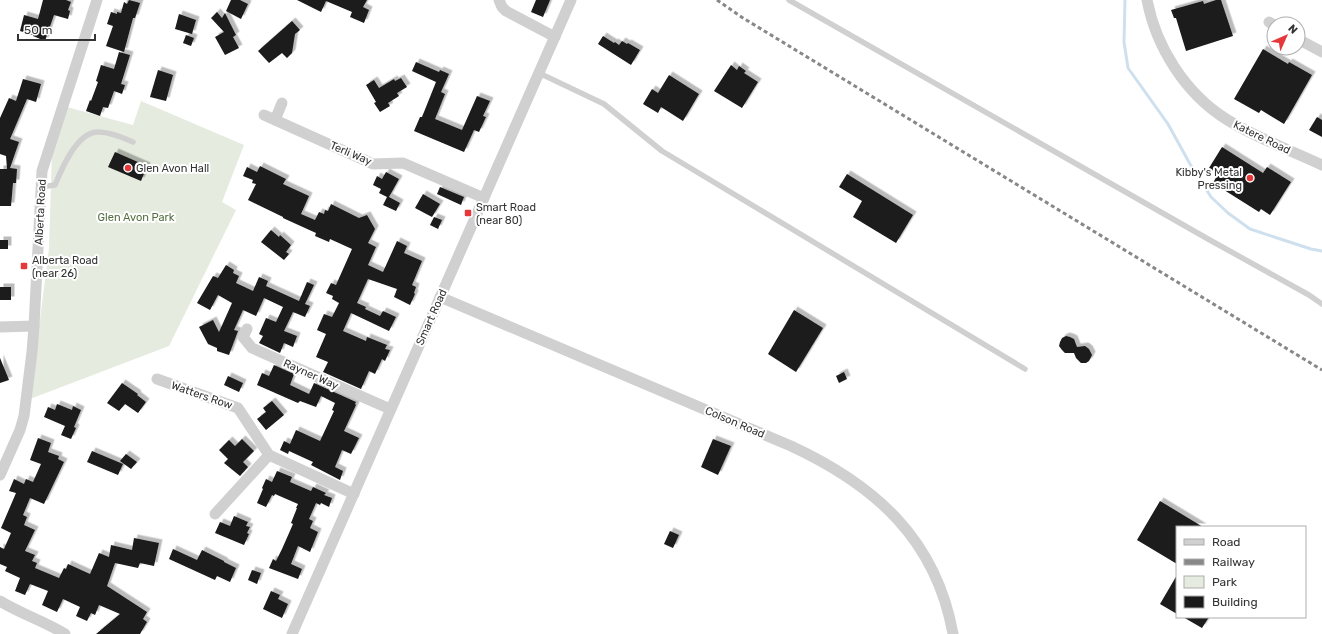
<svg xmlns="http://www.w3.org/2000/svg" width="1322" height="634" viewBox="0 0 1322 634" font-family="Rubik,sans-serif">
<defs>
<filter id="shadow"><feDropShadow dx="3.5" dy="-3.5" stdDeviation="0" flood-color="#0004"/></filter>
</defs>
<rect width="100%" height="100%" fill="#fff"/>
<polygon fill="#e5ecdf" points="141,101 244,145 222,202 236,210 169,346 30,399 49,248 52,152 67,107 133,125"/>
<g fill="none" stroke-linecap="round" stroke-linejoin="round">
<polyline stroke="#cee0ee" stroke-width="3" points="1125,0 1124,42 1128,68 1168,124 1190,164 1211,197 1228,213 1250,229 1311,249 1322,251"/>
</g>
<g fill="#1a1a1a" filter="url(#shadow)">
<polygon points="43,0 66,0 71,2 68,10 70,11 68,19 54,15 45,41 33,36 33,35 20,31 24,15 38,19"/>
<polygon points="129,0 140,3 135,18 133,18 124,52 106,46 113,26 107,24 111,12 117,14 117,12 121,13 124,2 127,4"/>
<polygon points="231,0 240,0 248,4 241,19 226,11"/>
<polygon points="297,0 367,0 363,7 369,10 364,23 350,17 352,12 326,1 321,12"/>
<polygon points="536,0 550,0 543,17 531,12"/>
<polygon points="1216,0 1221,0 1233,36 1186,51 1176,18 1174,18 1171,10 1203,1 1204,4"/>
<polygon points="217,12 222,18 225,13 236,35 233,37 239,48 225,55 215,37 224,32 211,18"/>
<polygon points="179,14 196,20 192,34 175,29"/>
<polygon points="292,21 300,30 295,34 292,53 287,58 282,53 269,63 258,51"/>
<polygon points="186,35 194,38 191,46 183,43"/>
<polygon points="603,36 614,43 615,42 619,45 622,41 627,44 628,43 640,50 631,65 598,44"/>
<polygon points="1263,49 1288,64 1289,62 1312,75 1284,124 1261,110 1259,113 1234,99"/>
<polygon points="119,52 130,55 121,84 125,85 122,94 114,91 108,108 103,107 100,116 86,111 90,100 91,101 98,82 96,81 101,65 114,69"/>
<polygon points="416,62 439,72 440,70 449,74 441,92 445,94 435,119 462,130 477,96 490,101 483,116 486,117 479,132 474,130 464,152 414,131 420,117 422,117 436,82 412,71"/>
<polygon points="731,65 737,70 739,66 746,71 744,73 758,82 742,108 714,91"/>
<polygon points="158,70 173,75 166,101 150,97"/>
<polygon points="669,75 699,94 683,121 661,107 658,113 643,104 652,89 658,93"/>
<polygon points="401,78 407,87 397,93 399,96 388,103 390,106 380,112 374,103 376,102 366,85 374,80 379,88 394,79 395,81"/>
<polygon points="23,79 41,84 36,102 27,99 10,139 19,142 10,168 17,169 16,183 13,183 11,206 0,206 0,169 7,169 6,156 0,154 0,118 9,98 16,101"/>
<polygon points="1317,117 1322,120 1322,137 1309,130"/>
<polygon points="1222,147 1263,173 1267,167 1291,182 1270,215 1261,209 1259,212 1213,183 1218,174 1209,168"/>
<polygon points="115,152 147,166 141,181 108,167"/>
<polygon points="260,166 286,179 283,184 309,196 301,214 315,220 319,212 324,214 325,210 328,211 331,204 359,218 367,215 375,229 368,243 376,247 368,265 383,272 397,241 407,246 404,253 422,261 412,285 416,287 414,293 415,294 410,305 394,297 397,289 368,279 357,303 366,307 365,309 380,316 383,311 396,317 389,331 351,313 343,331 366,341 367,337 387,345 385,349 390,350 385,361 382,359 375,374 369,371 361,389 323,372 328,362 316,357 326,334 317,330 324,314 332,317 339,303 332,299 333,296 326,293 331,283 336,285 352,249 330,239 329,242 315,236 316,233 283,218 283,217 248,200 256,184 252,183 253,180 243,176 247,167 257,172"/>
<polygon points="386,172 399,179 389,197 400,203 396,211 383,205 387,197 379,193 381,189 373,185 377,176 382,179"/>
<polygon points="847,174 913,215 896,243 853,217 862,201 839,187"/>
<polygon points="440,187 464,197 461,205 437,194"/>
<polygon points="423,194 440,204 432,217 415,208"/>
<polygon points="434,217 442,220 438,229 430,225"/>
<polygon points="271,230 279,237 280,235 291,245 286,252 289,254 284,260 261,242"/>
<rect x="0" y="240" width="8" height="9"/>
<polygon points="226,265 234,270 233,273 239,276 236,283 253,291 259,277 268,281 266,286 299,301 307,282 314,285 305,304 310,306 305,317 293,312 284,331 297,336 293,347 284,343 280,353 259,343 263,336 259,334 266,318 276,322 283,307 264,298 256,316 243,310 234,330 238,331 229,355 217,351 217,348 208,344 199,327 213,320 219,332 232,303 218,295 210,310 197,303 213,276 218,278"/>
<rect x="0" y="287" width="11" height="13"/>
<polygon points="794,310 823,328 796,372 768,354"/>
<polygon points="1066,336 1070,337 1074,339 1077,347 1085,346 1089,349 1092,355 1089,361 1086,363 1081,363 1076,358 1074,353 1065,353 1062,350 1059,346 1060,342 1062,338"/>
<polygon points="0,358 9,380 0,383"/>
<polygon points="274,365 294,374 290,385 309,394 314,383 356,402 355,404 356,405 344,431 359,438 351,454 342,450 335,467 343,471 340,480 311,465 313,462 289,451 288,454 280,450 284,441 290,444 296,430 320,441 334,411 332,410 335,403 321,396 316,407 300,401 298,403 257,385 262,373 269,376"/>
<polygon points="844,372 847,379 839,383 836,376"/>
<polygon points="228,376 243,383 239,392 224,385"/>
<polygon points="122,383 138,394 137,395 146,402 138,413 125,404 119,411 107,403"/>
<polygon points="272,401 284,415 266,430 257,419 266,412 263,408"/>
<polygon points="57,404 72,410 73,406 81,410 74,427 76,428 71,439 61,435 65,426 44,417 48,407 55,410"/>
<polygon points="38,438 51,443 48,452 59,456 58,459 64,462 44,504 30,498 23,515 27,517 24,525 35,530 25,551 35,555 32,561 37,563 35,568 59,578 64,568 66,569 68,564 90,574 99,553 109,557 111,545 132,550 134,538 159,543 154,566 140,563 138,568 115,563 107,586 147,612 143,619 147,622 140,634 96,634 120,614 99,605 95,615 91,613 87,621 76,616 80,607 63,599 57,612 42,605 48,591 30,584 25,595 15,591 20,578 5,571 7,567 0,564 0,547 4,549 11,533 1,528 16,493 9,491 14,479 24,484 26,479 33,482 41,464 30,460"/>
<polygon points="242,439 254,451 243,462 248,467 240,476 224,463 228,459 219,450 229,440 235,446"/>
<polygon points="713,439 731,446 718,475 701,467"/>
<polygon points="92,451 123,464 118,475 87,462"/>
<polygon points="126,454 137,462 131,469 120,461"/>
<polygon points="277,471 292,477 290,482 311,491 313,487 326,493 324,495 332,498 329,507 321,503 320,505 316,503 309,519 313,521 310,528 318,532 310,552 298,546 291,564 302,569 298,579 269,568 273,559 276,561 282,549 293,524 291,523 297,508 296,508 298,504 275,494 274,496 272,495 266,507 257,503 263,489 262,488 266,479 272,482"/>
<polygon points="1160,501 1203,527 1177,527 1177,564 1137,540"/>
<polygon points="234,516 248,522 246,526 250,527 247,533 249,534 244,545 215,533 220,522 230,526"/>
<polygon points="670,531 679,535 673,548 664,544"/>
<polygon points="173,549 197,560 202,550 224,561 224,562 236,568 230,582 217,576 215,580 169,559"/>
<polygon points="252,570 261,573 257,584 248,580"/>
<polygon points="1177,575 1177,614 1160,604"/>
<polygon points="271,591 280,595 278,599 288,604 282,618 263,609"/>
<polygon points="1183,617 1209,617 1202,628"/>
</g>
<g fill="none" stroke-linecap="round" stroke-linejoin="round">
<g stroke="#d0d0d0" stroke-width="5.5">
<polyline points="789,0 1208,239 1309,295 1322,304"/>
<polyline points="539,73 604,104 662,151 1025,369"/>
<path d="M41,187L55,185C62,168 77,132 98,132C110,132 122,137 133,142"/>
</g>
<g stroke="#d0d0d0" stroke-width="11">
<polyline points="499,0 502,7 506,11 555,37"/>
<path d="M1147,0C1156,47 1185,93 1226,119C1256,138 1290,150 1322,165"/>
<polyline points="1269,22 1274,25"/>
<polyline points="1298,39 1322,52"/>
<polyline points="264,115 373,164 403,163 484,198"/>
<polyline points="275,120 282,103"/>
<path d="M440,297L791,446C875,485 936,539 953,634"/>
<polyline points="0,327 34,326"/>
<polyline points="247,329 243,337 252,348 390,409"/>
<polyline points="157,379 238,408 269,455 354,494"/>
<polyline points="0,475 20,430 24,416 32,352 34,326 42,171 97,0"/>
<polyline points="215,514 269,455"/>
<path d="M0,601C21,614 44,621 65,634"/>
<polyline points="292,634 571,0"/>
</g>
<polyline stroke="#888" stroke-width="3" stroke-dasharray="4 3" stroke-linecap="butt" points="717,0 743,18 1322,370"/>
</g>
<g fill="#e6383b" stroke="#fff" stroke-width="1.5">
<circle cx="128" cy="168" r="4"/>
<circle cx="1250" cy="178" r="4"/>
<rect x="464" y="209" width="8" height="8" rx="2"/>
<rect x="20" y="262" width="8" height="8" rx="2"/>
</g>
<g text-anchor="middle" stroke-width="4" stroke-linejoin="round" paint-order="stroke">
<g font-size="11" fill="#333" stroke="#fff">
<text transform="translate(1262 137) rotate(26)" y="4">Katere Road</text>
<text transform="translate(351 153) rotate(23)" y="4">Terli Way</text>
<text transform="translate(40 212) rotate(-87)" y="4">Alberta Road</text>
<text transform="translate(431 317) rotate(-66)" y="4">Smart Road</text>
<text transform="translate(311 374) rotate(24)" y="4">Rayner Way</text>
<text transform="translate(202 395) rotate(19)" y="4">Watters Row</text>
<text transform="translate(735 422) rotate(23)" y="4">Colson Road</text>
</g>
<g font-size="11" fill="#333" stroke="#fff" text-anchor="start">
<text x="136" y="172">Glen Avon Hall</text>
<text x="1242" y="176" text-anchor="end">Kibby's Metal<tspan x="1242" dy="13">Pressing</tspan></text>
<text x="476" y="211">Smart Road<tspan x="476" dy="13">(near 80)</tspan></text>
<text x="32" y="264">Alberta Road<tspan x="32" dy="13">(near 26)</tspan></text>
</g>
<g font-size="11" fill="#536f3f" stroke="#fff">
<text x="136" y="221">Glen Avon Park</text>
</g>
</g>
<rect x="1176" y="526" width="130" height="92" fill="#ffffff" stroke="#adadad"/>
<rect x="1184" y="539" width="20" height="6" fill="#d0d0d0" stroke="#adadad"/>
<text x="1212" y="546" font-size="12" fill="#333333">Road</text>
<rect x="1184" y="559" width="20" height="6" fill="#888888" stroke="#adadad"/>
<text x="1212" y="566" font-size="12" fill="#333333">Railway</text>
<rect x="1184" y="576" width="20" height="12" fill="#e5ecdf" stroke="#adadad"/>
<text x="1212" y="586" font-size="12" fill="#333333">Park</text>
<rect x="1184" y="596" width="20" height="12" fill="#1a1a1a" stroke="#adadad"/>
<text x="1212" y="606" font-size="12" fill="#333333">Building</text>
<g transform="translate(1286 36) rotate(45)"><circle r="19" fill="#ffffff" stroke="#adadad"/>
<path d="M0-3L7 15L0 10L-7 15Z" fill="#e6383b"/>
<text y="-6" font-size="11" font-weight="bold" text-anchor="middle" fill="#333333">N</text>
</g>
<path d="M18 34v6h77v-6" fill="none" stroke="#333333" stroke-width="2"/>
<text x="24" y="34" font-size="12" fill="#333333" stroke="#ffffff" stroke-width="3" paint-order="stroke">50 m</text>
</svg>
